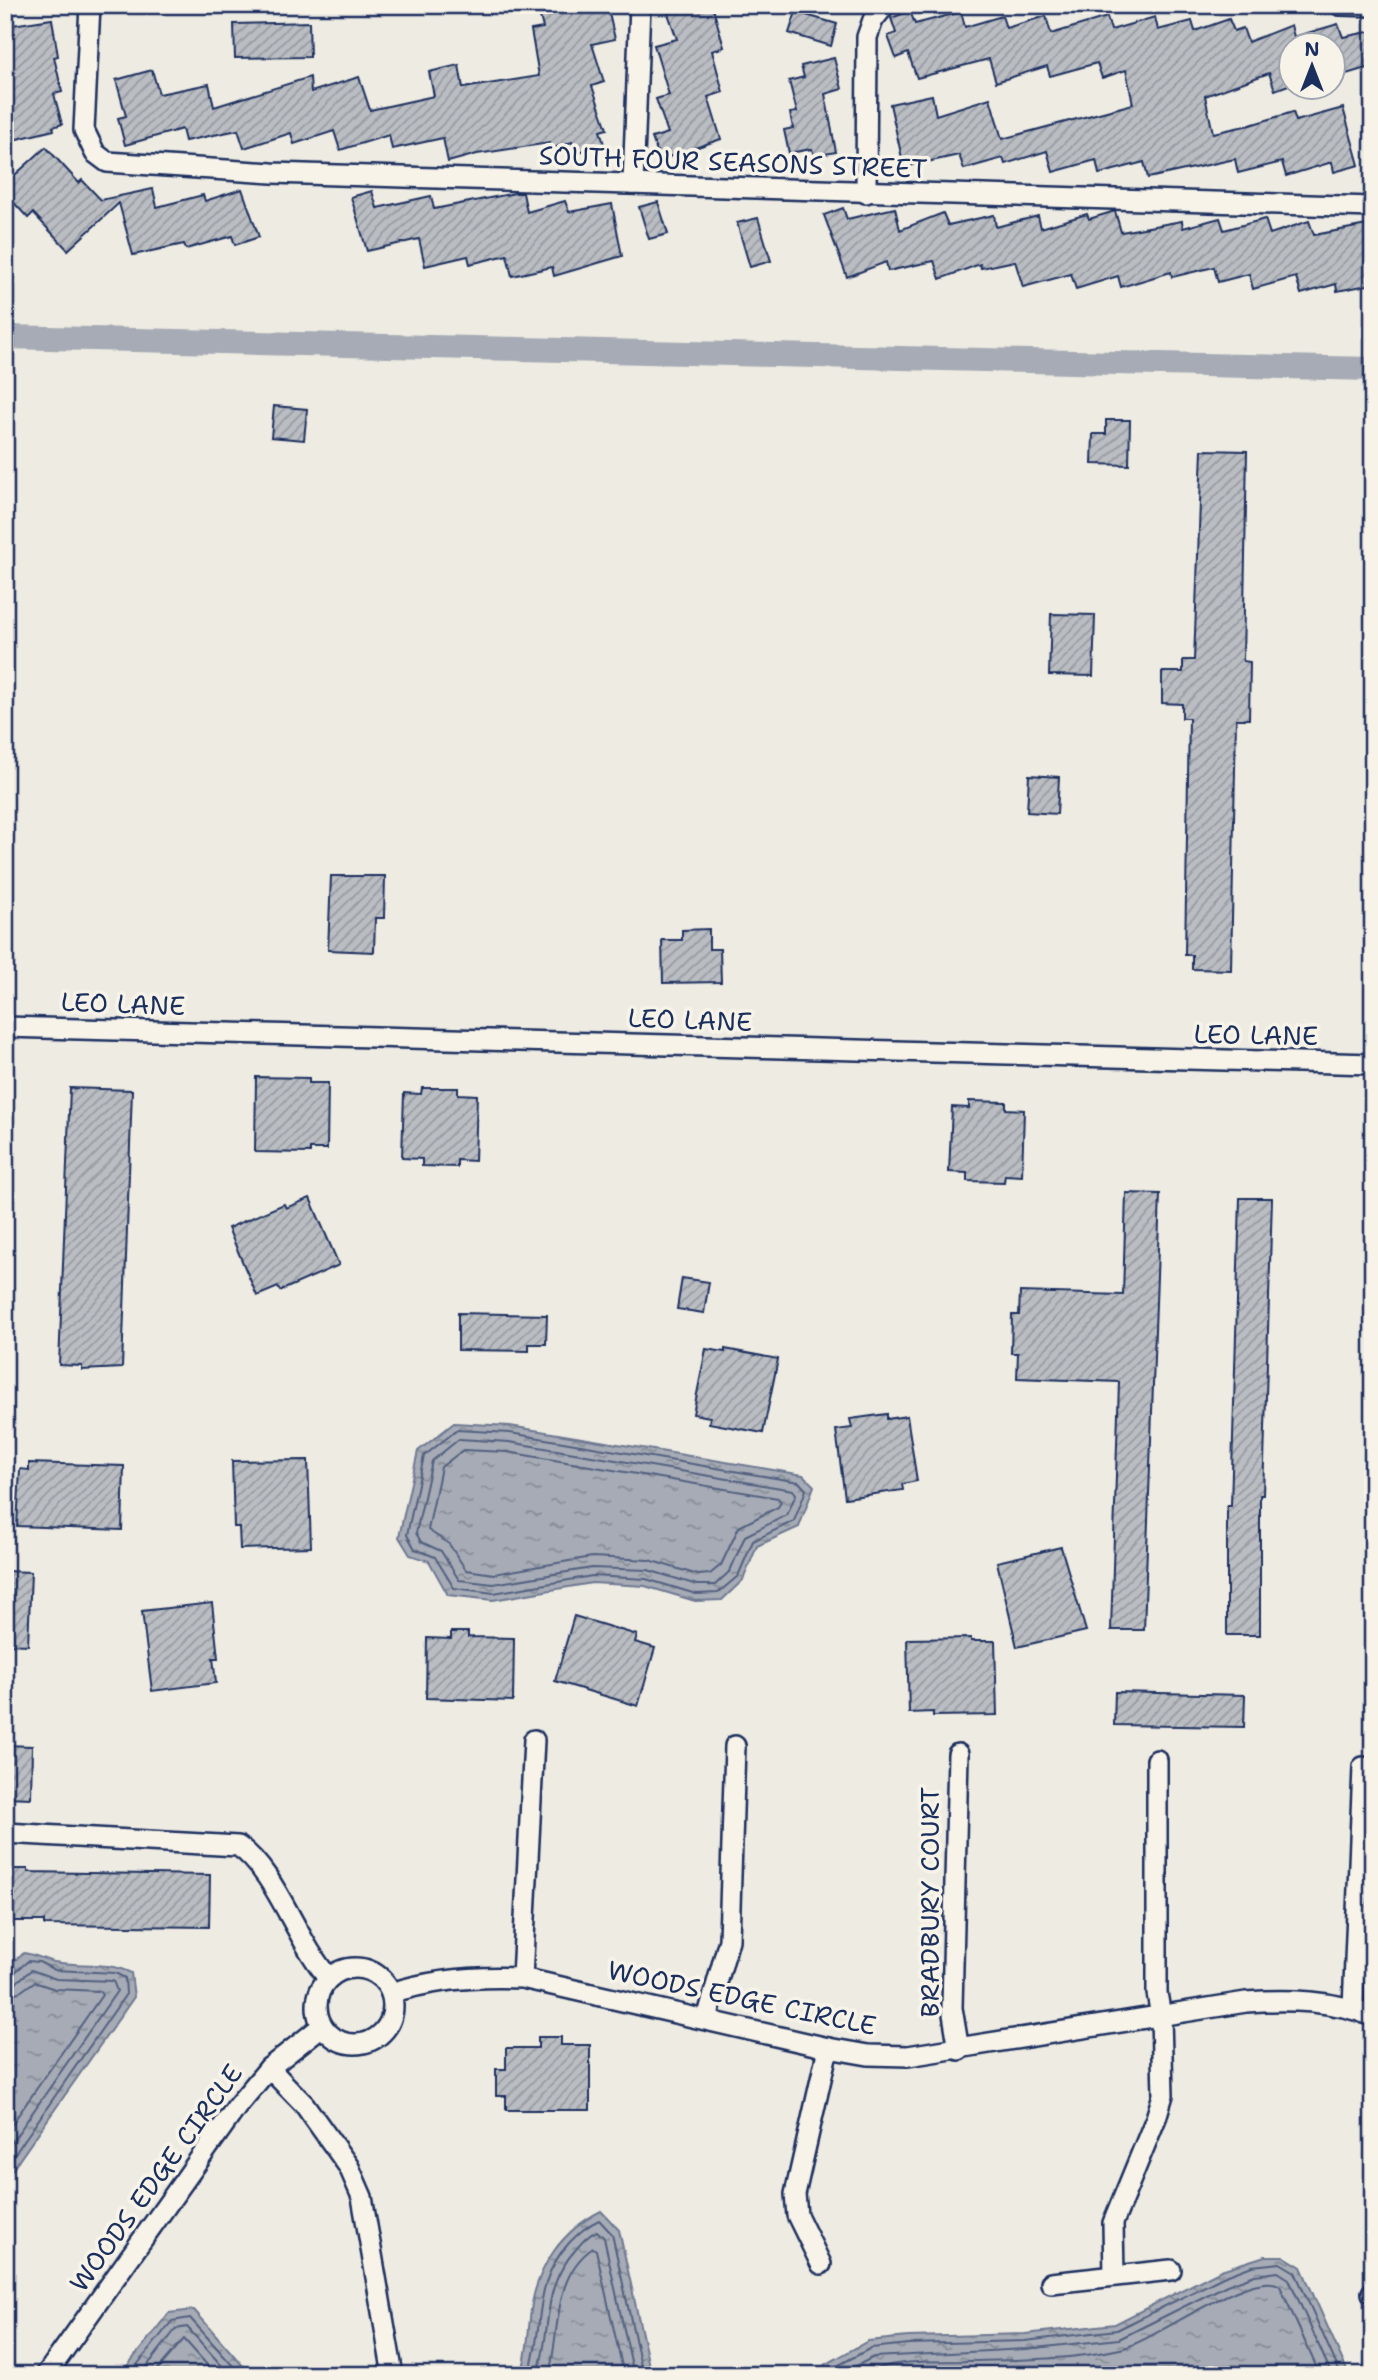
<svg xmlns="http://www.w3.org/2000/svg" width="1378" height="2380" viewBox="0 0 1378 2380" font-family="'Shantell Sans',sans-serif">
<defs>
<pattern id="water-ripples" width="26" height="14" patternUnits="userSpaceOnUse" patternTransform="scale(1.75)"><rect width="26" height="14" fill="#a6abb5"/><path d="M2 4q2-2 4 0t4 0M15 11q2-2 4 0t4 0" fill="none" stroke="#868c96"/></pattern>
<pattern id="building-hatch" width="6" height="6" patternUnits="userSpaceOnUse" patternTransform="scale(1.75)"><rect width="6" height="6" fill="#babdc2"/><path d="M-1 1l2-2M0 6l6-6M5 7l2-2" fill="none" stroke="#969aa1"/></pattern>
</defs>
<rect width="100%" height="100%" fill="#eeebe2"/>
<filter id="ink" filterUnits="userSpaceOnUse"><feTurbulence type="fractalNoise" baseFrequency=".0143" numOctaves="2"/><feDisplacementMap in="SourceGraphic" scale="14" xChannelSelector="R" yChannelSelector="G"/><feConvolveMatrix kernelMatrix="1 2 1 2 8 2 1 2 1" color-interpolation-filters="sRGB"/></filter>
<g filter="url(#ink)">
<g fill="url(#water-ripples)" stroke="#6e7992" stroke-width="2">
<polygon points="454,1423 510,1426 803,1475 814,1486 799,1527 757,1546 743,1580 722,1600 695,1601 645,1586 592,1583 493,1600 448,1595 429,1561 410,1555 399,1537 418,1451"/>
<path d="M24,1953C38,1955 48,1962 61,1963C85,1966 109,1962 131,1973L134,1997L5,2180V1968Z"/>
<path d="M601,2211L619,2230L651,2375H521C528,2354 528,2331 531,2310C537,2266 562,2231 601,2211Z"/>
<polygon points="1265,2256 1283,2256 1301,2267 1349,2375 807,2375 868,2341 908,2337 1025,2334 1115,2324 1221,2270"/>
<polygon points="194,2310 251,2375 120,2375 169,2313"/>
</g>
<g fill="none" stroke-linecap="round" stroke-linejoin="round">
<g stroke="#536181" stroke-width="2">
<polygon points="457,1430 510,1433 799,1482 806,1490 794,1521 753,1541 738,1576 718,1593 696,1594 646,1579 592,1576 494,1593 454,1588 435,1557 415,1549 407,1535 424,1456"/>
<polygon points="459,1439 509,1442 793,1490 796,1494 787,1515 745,1536 730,1571 715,1585 697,1585 648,1570 592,1568 493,1584 459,1580 441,1551 421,1542 416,1533 432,1461"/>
<polygon points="463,1450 507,1452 778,1498 781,1502 778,1507 739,1527 721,1565 710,1574 698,1575 649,1560 592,1557 494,1574 466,1570 449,1544 428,1530 441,1467"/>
<polyline points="5,1975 13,1974 28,1961 39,1962 55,1970 115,1973 125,1978 126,1994 5,2168"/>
<polyline points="5,1984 17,1982 31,1970 56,1979 113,1981 117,1991 5,2152"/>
<polyline points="5,1995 20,1992 34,1982 55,1989 99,1991 102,1995 5,2134"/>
<polyline points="129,2375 172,2321 190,2318 241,2375"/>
<polyline points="140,2375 176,2329 187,2327 230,2375"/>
<polyline points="153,2375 184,2339 216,2375"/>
<path d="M528,2375C546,2327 530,2286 569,2243C579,2233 586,2226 599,2220L612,2234L643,2375"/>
<path d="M537,2375C554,2328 538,2291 577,2248C583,2241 588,2235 597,2231L604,2238L634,2375"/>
<path d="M549,2375C560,2332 552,2276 593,2248L596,2250L624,2375"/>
<polyline points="820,2375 871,2348 909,2344 1025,2341 1117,2330 1223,2277 1252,2266 1280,2263 1295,2272 1341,2375"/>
<polyline points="838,2375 874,2357 1026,2349 1119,2339 1227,2285 1255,2275 1278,2272 1289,2279 1332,2375"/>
<path d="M861,2375C893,2358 935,2362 971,2361C1020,2360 1072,2360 1120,2349C1153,2342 1254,2266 1280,2286L1320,2375"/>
</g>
<polyline stroke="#a6abb5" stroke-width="24" points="5,337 1373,369"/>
</g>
<g fill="url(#building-hatch)" stroke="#1b2f5e" stroke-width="2">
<polygon points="537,5 607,5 615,39 592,44 604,82 592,86 607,129 600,131 604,144 576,153 572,142 551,149 549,143 477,154 448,162 443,138 392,149 389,135 340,150 334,131 294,144 291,133 244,148 238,130 185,141 182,129 125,145 118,118 126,116 116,80 152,70 159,94 209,84 214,107 310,77 311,92 359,77 370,110 434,96 429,72 459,65 463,88 539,76 531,30 543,28"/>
<polygon points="665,5 712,5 724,47 712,51 723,92 708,97 721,139 660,160 652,138 668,133 656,99 669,95 654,45 677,39"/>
<polygon points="910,11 915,24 961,12 965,27 1002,16 1006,28 1046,16 1051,34 1107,17 1111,30 1155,17 1158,30 1192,21 1195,31 1229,19 1234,31 1243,28 1248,42 1291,25 1294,37 1338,24 1343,37 1373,31 1373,66 1333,78 1333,46 1291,46 1291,84 1275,90 1269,73 1205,96 1213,133 1250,125 1293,112 1296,121 1343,108 1359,165 1334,172 1332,162 1286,176 1282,162 1238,173 1235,159 1148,178 1144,162 1099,174 1096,160 1053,172 1047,151 1005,164 1003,158 964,169 959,155 904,167 890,104 932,95 936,115 990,98 1002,139 1133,104 1126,70 1102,78 1097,63 1050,76 1047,66 996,82 989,59 917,78 908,53 896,58 888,36 896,33 891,18"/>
<polygon points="796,12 837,24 831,46 789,33"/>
<polygon points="52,19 58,56 54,57 62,92 54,94 62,124 53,127 54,130 5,142 5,26"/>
<polygon points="309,22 310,57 235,58 234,24"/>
<polygon points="834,58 842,89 825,94 836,152 814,156 812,149 789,153 784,130 793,128 790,113 797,112 789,81 804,77 801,66"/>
<polygon points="46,147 79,183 82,180 101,200 153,189 157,207 203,195 205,201 242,189 259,237 235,245 232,236 186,249 184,244 133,255 119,203 68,250 33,213 28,218 5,193 5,184"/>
<polygon points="372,191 377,208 431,196 434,209 515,193 523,193 527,212 565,201 569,212 612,204 622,256 554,276 552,267 512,276 507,255 470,264 468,256 425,266 419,239 367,251 351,197"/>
<polygon points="658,202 668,234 649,239 639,207"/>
<polygon points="843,208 847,219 895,208 900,230 943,213 948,225 994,215 996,227 1038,216 1041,228 1087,214 1089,219 1115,211 1121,232 1182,221 1183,228 1220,218 1224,230 1265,219 1270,234 1309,221 1314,235 1367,225 1373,256 1373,284 1337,291 1336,284 1301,294 1296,277 1253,289 1249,274 1218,282 1214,267 1172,277 1171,272 1121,287 1118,276 1076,289 1071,274 1023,287 1015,261 981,268 980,264 940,279 934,261 888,271 886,262 847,277 824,215"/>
<polygon points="758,218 771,261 750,267 737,223"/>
<polygon points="274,406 307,409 304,440 271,437"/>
<polygon points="1106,420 1130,420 1129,465 1092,464 1093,434 1106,434"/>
<polygon points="1202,450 1247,451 1243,661 1250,662 1249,719 1236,719 1231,970 1192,969 1192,955 1185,955 1189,718 1182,718 1182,704 1162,703 1162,672 1183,672 1183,660 1194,660"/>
<polygon points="1051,614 1095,615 1093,676 1049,675"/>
<polygon points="1029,775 1059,777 1057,814 1027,812"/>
<polygon points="331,876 385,876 384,918 375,918 374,952 328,950"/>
<polygon points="709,929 709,949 720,949 721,982 663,983 662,940 682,940 682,930"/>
<polygon points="256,1077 309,1078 309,1083 328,1083 327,1149 310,1149 310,1153 255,1152"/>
<polygon points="70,1088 132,1090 122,1368 82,1370 82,1366 59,1365"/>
<polygon points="422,1088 458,1088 458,1094 477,1095 475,1161 457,1160 457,1167 422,1166 422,1159 402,1158 404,1093 421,1094"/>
<polygon points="969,1101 1006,1102 1006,1109 1024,1110 1022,1176 1005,1175 1004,1182 967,1181 967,1173 949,1172 952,1107 969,1108"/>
<polygon points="1126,1193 1160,1194 1144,1630 1111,1630 1119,1382 1017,1378 1018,1353 1011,1353 1012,1315 1019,1315 1020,1292 1123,1295"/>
<polygon points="310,1198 339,1265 280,1291 278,1287 257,1296 228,1228 284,1204 286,1208"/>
<polygon points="1240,1198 1272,1198 1263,1495 1260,1495 1260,1635 1227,1635 1227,1506 1231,1506"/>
<polygon points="682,1278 709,1282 704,1313 677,1309"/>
<polygon points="458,1313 547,1315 546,1344 529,1344 529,1351 458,1350"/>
<polygon points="706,1349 725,1352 725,1349 778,1359 763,1433 709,1423 710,1417 693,1414"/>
<polygon points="887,1414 887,1419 907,1416 917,1481 902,1484 903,1490 845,1498 836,1430 852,1428 850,1419"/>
<polygon points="308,1460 311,1547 240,1549 239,1527 234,1527 232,1461"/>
<polygon points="29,1463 124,1466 122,1530 17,1526 20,1469 29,1470"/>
<polygon points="1061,1547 1086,1631 1017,1647 997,1562"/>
<polygon points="5,1571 31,1572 28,1645 5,1644"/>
<polygon points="212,1603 218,1658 213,1658 216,1683 152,1691 142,1611"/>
<polygon points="574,1616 637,1635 635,1642 655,1648 638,1706 555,1681"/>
<polygon points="451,1632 468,1632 468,1637 514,1638 513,1701 426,1698 427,1638 451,1639"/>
<polygon points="971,1638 971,1641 995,1641 997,1715 933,1716 933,1712 909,1713 907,1639"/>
<polygon points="1115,1692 1245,1695 1244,1727 1114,1725"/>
<polygon points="5,1745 32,1746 31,1798 5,1797"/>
<polygon points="5,1869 28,1869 28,1872 210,1875 209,1927 44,1925 44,1921 5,1921"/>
<polygon points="538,2037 561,2037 561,2045 590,2045 590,2110 506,2110 506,2096 496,2096 496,2069 506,2069 506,2048 538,2048"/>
</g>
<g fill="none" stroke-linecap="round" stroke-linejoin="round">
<g stroke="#1b2f5e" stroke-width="24">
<g id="street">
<polyline points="90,5 84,130 95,153 107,162 272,173 1373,207"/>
<polyline points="1340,5 1373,6"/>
<polyline points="633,184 640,5"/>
<polyline points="866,193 867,37 873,20 885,5"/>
<polyline points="5,1027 1373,1064"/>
<polyline points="958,1754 952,2008 959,2050"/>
<path d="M5,1833L238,1846C276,1871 296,1941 329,1978"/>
<circle cx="355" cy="2006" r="38"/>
<polyline points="522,1978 534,1740"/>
<path d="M391,1993C434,1979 477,1976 522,1978L828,2048L868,2055L908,2056L1246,2002C1290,1999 1331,2000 1373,2016"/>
<polyline points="1353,2008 1363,1767"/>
<polyline points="707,2019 729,1940 735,1746"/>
<polyline points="269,2068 304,2104 349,2167 362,2197 393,2375"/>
<polyline points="821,2264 797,2215 795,2194 828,2048"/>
<polyline points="1114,2276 1113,2223 1156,2118 1163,2095 1161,2016 1157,1993 1157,1760"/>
<polyline points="1051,2283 1171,2270"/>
<polyline points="1372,2293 1373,2292"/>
<polyline points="46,2375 238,2105 269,2068 322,2026"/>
</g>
</g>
<use href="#street" stroke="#f7f3e8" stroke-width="19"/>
</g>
</g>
<g text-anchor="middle" stroke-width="7" stroke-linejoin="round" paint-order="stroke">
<g font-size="26" fill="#1b2f5e" stroke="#f7f3e8">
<text transform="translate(733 162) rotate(2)" y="9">SOUTH FOUR SEASONS STREET</text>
<text transform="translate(123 1004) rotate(2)" y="9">LEO LANE</text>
<text transform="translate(690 1020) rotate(2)" y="9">LEO LANE</text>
<text transform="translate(1256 1035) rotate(1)" y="9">LEO LANE</text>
<text transform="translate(930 1902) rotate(-90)" y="9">BRADBURY COURT</text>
<text transform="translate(742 1998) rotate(12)" y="9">WOODS EDGE CIRCLE</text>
<text transform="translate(156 2178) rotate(-54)" y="9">WOODS EDGE CIRCLE</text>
</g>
</g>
<rect width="1378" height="2380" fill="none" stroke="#f7f3e8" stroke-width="28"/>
<rect x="14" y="14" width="1350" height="2352" fill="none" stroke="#1b2f5e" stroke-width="2.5" filter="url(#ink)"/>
<g transform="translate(1312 66)"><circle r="33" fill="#f7f3e8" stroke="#9fa5b1" stroke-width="2"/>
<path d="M0-5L12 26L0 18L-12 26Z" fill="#1b2f5e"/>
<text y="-10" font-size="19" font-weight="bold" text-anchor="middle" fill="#1b2f5e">N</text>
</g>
</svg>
